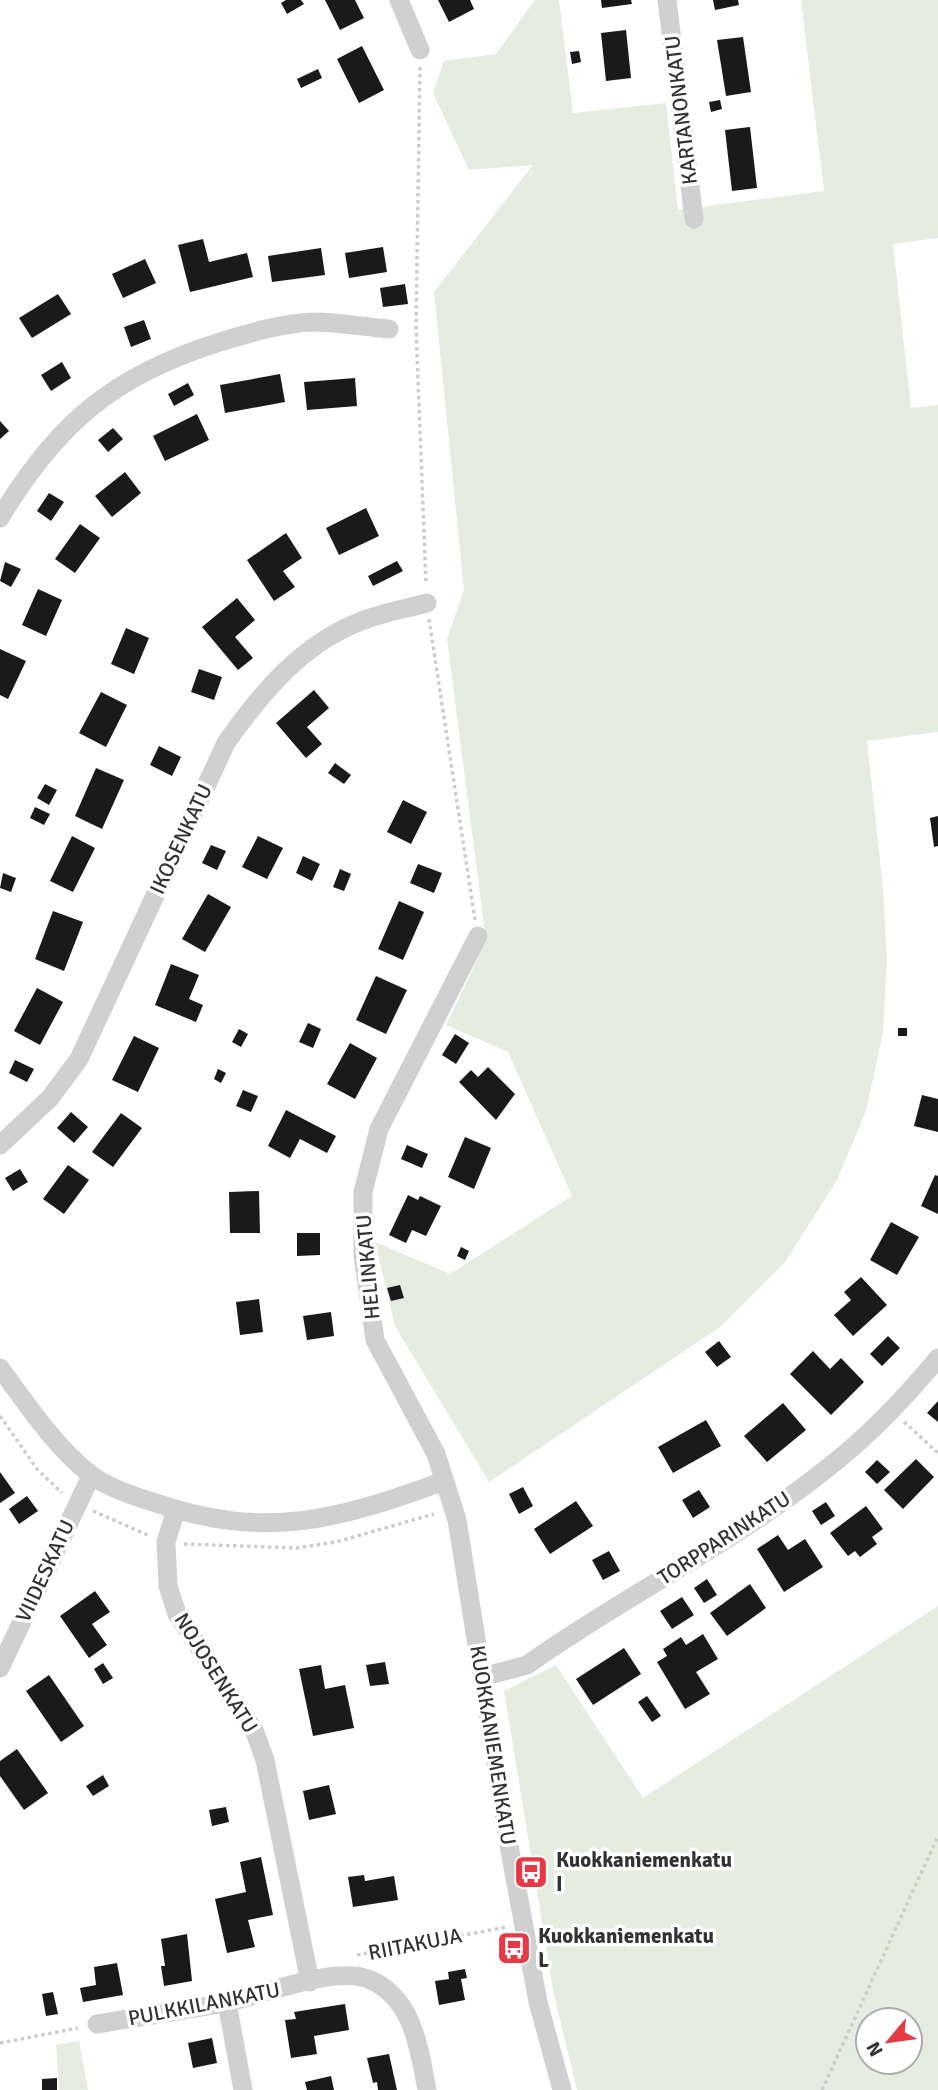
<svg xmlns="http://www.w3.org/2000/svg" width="938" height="2090" viewBox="0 0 938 2090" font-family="Signika,sans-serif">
<rect width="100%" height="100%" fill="#fff"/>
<g fill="#e6ecdf" fill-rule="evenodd">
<polygon points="535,0 559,0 573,113 666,103 678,210 824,191 801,0 938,0 938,238 893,244 911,408 938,405 938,732 867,741 883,888 887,959 883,1033 866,1111 837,1180 785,1262 720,1327 489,1482 395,1326 375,1242 450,1274 572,1196 508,1052 446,1025 486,941 447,639 464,590 434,292 533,165 469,170 433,93 444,61 496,54"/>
<path d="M938,1606V2090H577L554,1995L504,1691L556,1665L643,1798ZM868,2020H910V2062H868Z"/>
<polygon points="79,2041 88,2090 59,2090 56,2045"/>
</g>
<g fill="#1a1a1a">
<polygon points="286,0 301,0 304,4 287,14 281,3"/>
<polygon points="325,0 355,0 364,18 340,30"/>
<polygon points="438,0 470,0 474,9 449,22"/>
<polygon points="601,0 631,0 632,4 602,8"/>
<polygon points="713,0 738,0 739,5 715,10"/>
<polygon points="626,30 631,78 606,81 601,33"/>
<polygon points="743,37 751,92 726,96 717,40"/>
<polygon points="362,46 384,90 359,103 337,59"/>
<polygon points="579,51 581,62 572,64 570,52"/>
<polygon points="318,69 322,78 301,88 297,79"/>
<polygon points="720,100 722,109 711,112 709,102"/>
<polygon points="750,127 757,188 732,191 725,130"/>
<polygon points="203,239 209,262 247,253 253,277 190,292 178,245"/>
<polygon points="383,247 387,272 349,278 345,253"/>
<polygon points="321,248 325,275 272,282 268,256"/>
<polygon points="145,259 156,283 123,298 112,274"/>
<polygon points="405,284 408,304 383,307 380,288"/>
<polygon points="58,294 71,314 32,338 19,318"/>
<polygon points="144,320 151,339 131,347 124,327"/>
<polygon points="62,362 71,378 51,391 41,375"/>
<polygon points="280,374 285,402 225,413 220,385"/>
<polygon points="355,378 357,406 307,410 304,382"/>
<polygon points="188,383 194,395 174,406 168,394"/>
<polygon points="197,414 209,440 165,461 153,436"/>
<polygon points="0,421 9,431 0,439"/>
<polygon points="113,428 123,439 108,452 98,440"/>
<polygon points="125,472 141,493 112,517 95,496"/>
<polygon points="49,493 64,502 51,521 37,511"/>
<polygon points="366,508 379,536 339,555 326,528"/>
<polygon points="80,524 100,538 75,573 55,559"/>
<polygon points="286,533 302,558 283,571 295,587 274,601 247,560"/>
<polygon points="397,561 403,571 373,586 368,576"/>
<polygon points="5,562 21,569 11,587 0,581"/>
<polygon points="38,589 62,600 46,636 22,625"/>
<polygon points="237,598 255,620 235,637 253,658 238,670 202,627"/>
<polygon points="126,628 149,638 134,674 111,664"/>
<polygon points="0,649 26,661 8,699 0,695"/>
<polygon points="199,669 222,677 214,700 191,692"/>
<polygon points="314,690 329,708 307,727 322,744 306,758 276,723"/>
<polygon points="101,692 127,705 106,747 79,733"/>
<polygon points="159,746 181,757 172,776 150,765"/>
<polygon points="335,763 351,775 344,784 328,773"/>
<polygon points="96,768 124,780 102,829 75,816"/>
<polygon points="45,784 57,790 49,805 37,798"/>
<polygon points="403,800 427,812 411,844 387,832"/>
<polygon points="35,807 50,814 44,825 30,818"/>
<polygon points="938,816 938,846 934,847 930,818"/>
<polygon points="72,836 95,848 73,892 50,881"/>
<polygon points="258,836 283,848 267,879 242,867"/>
<polygon points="211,845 226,851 217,870 202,863"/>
<polygon points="303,856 320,864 312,881 296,873"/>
<polygon points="418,864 442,873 434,893 410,883"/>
<polygon points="340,869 351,874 344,891 333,887"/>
<polygon points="3,873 16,878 11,892 0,888"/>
<polygon points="208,894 231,907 205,952 182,939"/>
<polygon points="399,901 424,912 403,960 378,949"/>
<polygon points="53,911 83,922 64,971 35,959"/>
<polygon points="171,964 199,975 189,999 203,1005 196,1022 155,1005"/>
<polygon points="376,976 407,990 386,1034 356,1020"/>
<polygon points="37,988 63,1002 40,1045 14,1031"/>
<polygon points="308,1023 321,1029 313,1048 299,1042"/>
<rect x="898" y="1028" width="9" height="8"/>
<polygon points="239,1029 248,1034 241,1047 232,1042"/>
<polygon points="455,1034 469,1043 456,1064 442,1055"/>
<polygon points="134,1036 159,1048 138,1092 112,1080"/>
<polygon points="350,1043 377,1058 355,1099 327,1084"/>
<polygon points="15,1060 34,1069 27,1082 9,1073"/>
<polygon points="488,1067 515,1094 496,1120 459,1082 471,1070 478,1077"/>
<polygon points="218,1069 226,1073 221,1083 214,1079"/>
<polygon points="243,1090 258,1096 251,1112 236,1106"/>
<polygon points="922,1095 938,1099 938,1132 914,1126"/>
<polygon points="286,1110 336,1136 327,1153 300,1139 290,1158 268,1146"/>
<polygon points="71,1112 88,1127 74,1143 57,1128"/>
<polygon points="121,1113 142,1128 113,1167 92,1152"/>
<polygon points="465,1137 491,1148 474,1189 448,1177"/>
<polygon points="407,1145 428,1154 422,1168 401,1159"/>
<polygon points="68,1165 89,1180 64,1214 43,1199"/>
<polygon points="20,1169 28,1182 13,1191 5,1178"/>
<polygon points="935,1175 938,1176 938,1214 921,1206"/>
<polygon points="259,1191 260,1233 230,1233 229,1192"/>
<polygon points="408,1195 418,1200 420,1196 441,1206 426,1236 412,1230 406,1243 389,1235"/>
<polygon points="891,1222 919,1237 897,1275 870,1260"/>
<polygon points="297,1233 320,1233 320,1255 297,1256"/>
<polygon points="461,1247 469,1251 465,1260 457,1256"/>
<polygon points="861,1277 887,1305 853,1336 834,1315 851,1300 844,1292"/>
<polygon points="400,1285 404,1298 391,1301 387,1288"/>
<polygon points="259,1299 263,1332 240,1335 236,1302"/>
<polygon points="331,1312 334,1336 307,1340 303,1316"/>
<polygon points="888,1336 900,1348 882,1366 870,1354"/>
<polygon points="719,1341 731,1357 717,1367 705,1352"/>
<polygon points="813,1351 830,1369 841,1358 864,1382 831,1415 790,1374"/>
<polygon points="938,1401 938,1422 927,1413"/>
<polygon points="783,1403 806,1430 767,1462 744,1436"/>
<polygon points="706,1420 721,1446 673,1473 658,1447"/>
<polygon points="916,1459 934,1477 903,1509 884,1490"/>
<polygon points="877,1460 890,1472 877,1484 865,1472"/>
<polygon points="0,1472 15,1493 0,1503"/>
<polygon points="523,1487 533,1506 519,1514 509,1494"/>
<polygon points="699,1490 710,1507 693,1518 682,1500"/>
<polygon points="27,1496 38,1511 19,1524 9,1509"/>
<polygon points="576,1501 593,1526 550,1554 534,1529"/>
<polygon points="826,1502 835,1516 821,1525 812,1511"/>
<polygon points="866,1506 883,1529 872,1537 877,1544 860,1557 855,1551 848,1556 830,1533"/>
<polygon points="778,1535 788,1550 805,1539 823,1567 784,1592 757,1549"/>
<polygon points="609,1551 620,1571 603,1580 592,1560"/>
<polygon points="707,1579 717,1595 704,1603 694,1588"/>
<polygon points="750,1584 766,1608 727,1636 710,1613"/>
<polygon points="95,1591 110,1612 92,1624 107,1645 89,1658 60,1616"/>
<polygon points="682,1597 694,1615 672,1629 660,1611"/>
<polygon points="703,1634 718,1659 696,1672 710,1694 685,1709 657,1662 667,1656 663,1649 681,1637 686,1645"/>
<polygon points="624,1648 641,1674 593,1705 576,1679"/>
<polygon points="385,1662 389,1684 370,1686 366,1665"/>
<polygon points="103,1663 113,1678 103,1684 94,1669"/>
<polygon points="321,1665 325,1689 345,1685 354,1728 313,1736 299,1669"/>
<polygon points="49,1675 84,1726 61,1742 26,1691"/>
<polygon points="647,1696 661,1716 652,1722 638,1702"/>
<polygon points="17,1749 48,1793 24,1810 0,1776 0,1761"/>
<polygon points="103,1775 109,1786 93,1796 86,1786"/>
<polygon points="329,1785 336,1814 309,1820 303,1791"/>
<polygon points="226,1807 229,1822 212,1826 209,1810"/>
<polygon points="261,1857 273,1915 248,1920 255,1947 227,1953 215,1899 246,1892 240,1862"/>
<polygon points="364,1875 365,1881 394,1876 398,1900 353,1907 348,1877"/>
<polygon points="187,1934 192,1981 164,1986 161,1966 165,1966 161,1939"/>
<polygon points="117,1963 123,1995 83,2002 80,1988 96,1985 94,1967"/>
<polygon points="465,1969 467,1978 461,1979 465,2000 439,2005 435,1981 449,1979 448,1972"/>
<polygon points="53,1992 58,2014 46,2016 42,1994"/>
<polygon points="345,2004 349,2030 314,2036 317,2054 291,2058 285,2020 296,2019 294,2012"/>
<polygon points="212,2038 217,2063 193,2068 188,2043"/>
<polygon points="389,2054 397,2090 378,2090 377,2082 373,2083 367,2058"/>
<polygon points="331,2076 334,2090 307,2090 305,2082"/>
<polygon points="57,2078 57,2090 42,2090 42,2079"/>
</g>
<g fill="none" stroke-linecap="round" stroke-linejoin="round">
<g stroke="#cdcdcd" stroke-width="3.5" stroke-dasharray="3.5 3.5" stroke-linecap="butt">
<polyline points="420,67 416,328 426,584"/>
<polyline points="429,619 475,920"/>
<polyline points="0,1416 37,1469 62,1493"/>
<polyline points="904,1422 938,1453"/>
<polyline points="93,1511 150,1536"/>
<polyline points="184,1544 296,1548 336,1542 434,1514"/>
<polyline points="357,1955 507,1927"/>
<polyline points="0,2043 78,2028"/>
<polyline points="822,2090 938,1836"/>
</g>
<g stroke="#d0d0d0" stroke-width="19">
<polyline points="399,0 420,50"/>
<polyline points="667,0 694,219"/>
<path d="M0,518C57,423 114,375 220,342C250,333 282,323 314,322C338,322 364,327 389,329"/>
<polyline points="478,936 379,1129 363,1192 363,1256 375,1340 436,1454 457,1520 510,1851 538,2002 562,2090"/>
<path d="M0,1145L50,1098L79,1059L226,743C261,693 301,645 359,622C380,613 405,609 427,603"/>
<path d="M0,1368C27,1404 54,1446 90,1474C106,1487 133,1496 153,1502C266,1541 337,1520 444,1481"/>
<polyline points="176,1510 166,1542 168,1586 177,1614 254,1730 265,1760 310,1982"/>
<polyline points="0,1668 91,1476"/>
<path d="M482,1677L527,1665C624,1596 732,1544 825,1470C867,1438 904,1399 938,1358"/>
<polyline points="227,2003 243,2090"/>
<path d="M97,2024C140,2017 182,2011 224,2003C262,1996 336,1964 371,1980C414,2000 419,2049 427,2090"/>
</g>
</g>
<defs>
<g id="bus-square" transform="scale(1.75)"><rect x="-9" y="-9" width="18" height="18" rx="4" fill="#e63946" stroke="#fff"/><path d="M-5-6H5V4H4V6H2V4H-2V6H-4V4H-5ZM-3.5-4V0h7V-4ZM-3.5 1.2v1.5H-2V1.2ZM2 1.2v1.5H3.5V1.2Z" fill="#fff"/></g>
</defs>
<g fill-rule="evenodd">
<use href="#bus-square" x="531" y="1872"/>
<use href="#bus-square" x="514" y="1948"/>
</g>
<g text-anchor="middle" stroke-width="7" stroke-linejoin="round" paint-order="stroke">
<g font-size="21" fill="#333" stroke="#fff">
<text transform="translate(681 110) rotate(-97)" y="7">KARTANONKATU</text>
<text transform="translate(181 839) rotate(-65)" y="7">IKOSENKATU</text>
<text transform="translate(368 1267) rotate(-95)" y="7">HELINKATU</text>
<text transform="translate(724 1538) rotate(-33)" y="7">TORPPARINKATU</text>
<text transform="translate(45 1571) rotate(-65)" y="7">VIIDESKATU</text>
<text transform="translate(216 1673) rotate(58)" y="7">NOJOSENKATU</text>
<text transform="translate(493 1745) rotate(81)" y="7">KUOKKANIEMENKATU</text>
<text transform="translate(415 1944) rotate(-11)" y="7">RIITAKUJA</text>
<text transform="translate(204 2004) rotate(-11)" y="7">PULKKILANKATU</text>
</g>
<g font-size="21" font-weight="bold" fill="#333" stroke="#fff" text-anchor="start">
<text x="556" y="1867">Kuokkaniemenkatu<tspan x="556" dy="24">I</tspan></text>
<text x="538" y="1943">Kuokkaniemenkatu<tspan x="538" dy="24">L</tspan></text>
</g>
</g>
<g transform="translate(889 2041) rotate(241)"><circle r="33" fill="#ffffff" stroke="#adadad" stroke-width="2"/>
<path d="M0-5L12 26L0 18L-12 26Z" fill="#e63946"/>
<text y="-10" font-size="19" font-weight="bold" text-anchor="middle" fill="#333333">N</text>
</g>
</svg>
